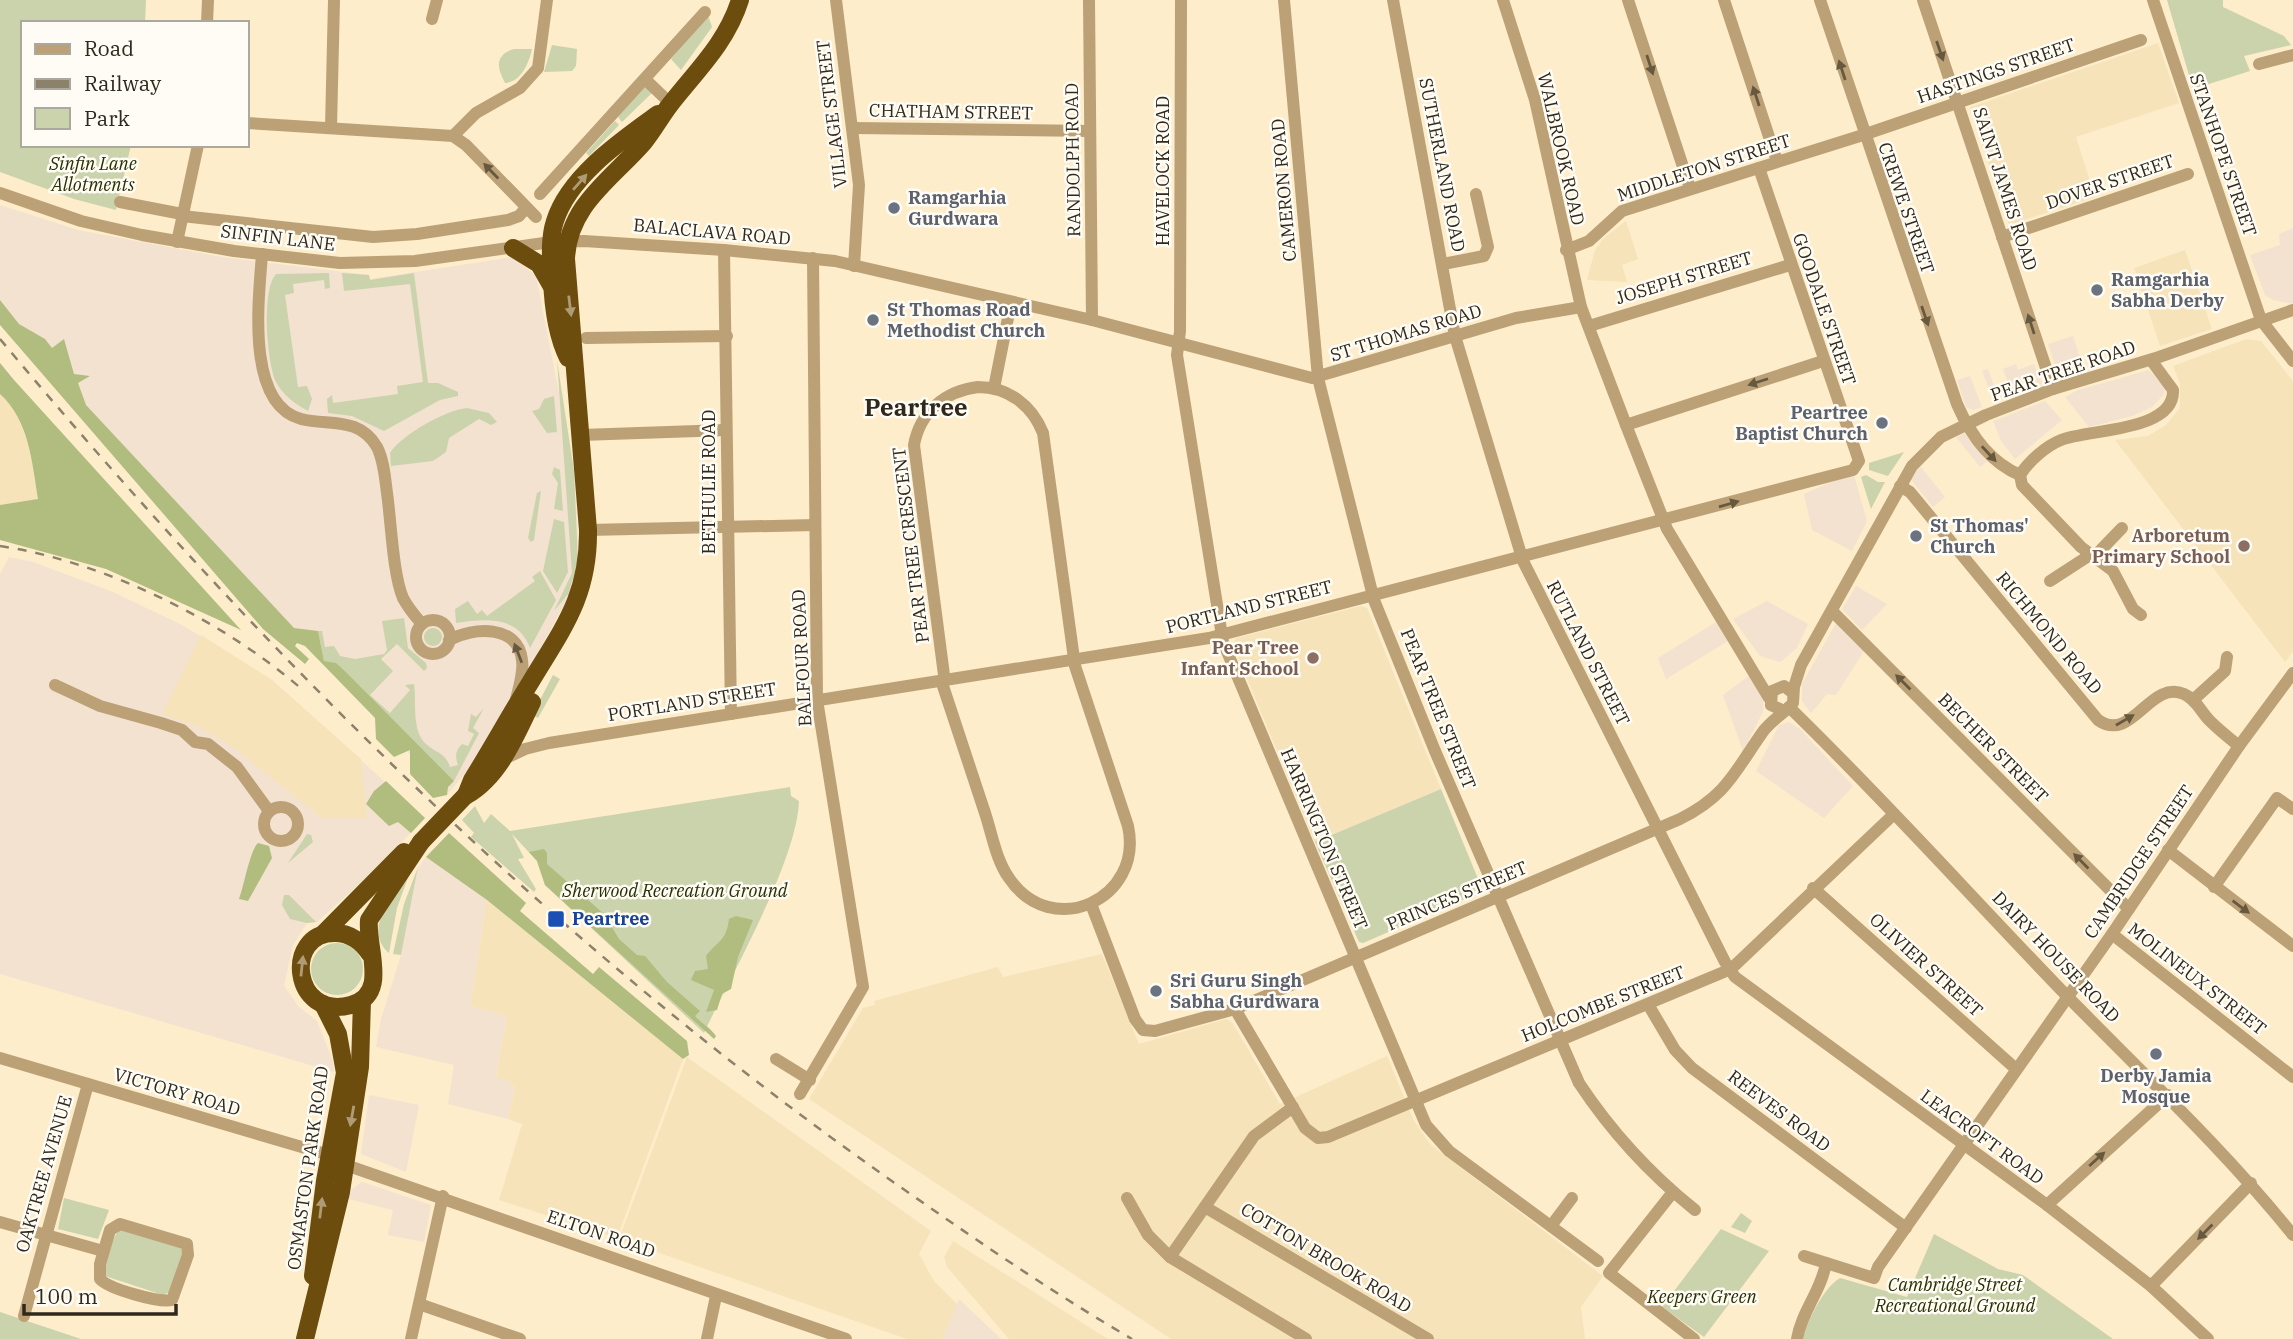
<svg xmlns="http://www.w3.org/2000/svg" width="2293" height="1339" viewBox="0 0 2293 1339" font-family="'IBM Plex Serif',serif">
<rect width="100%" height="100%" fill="#fdedcb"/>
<g fill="#f3e2d0">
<polygon points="0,205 78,230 222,257 369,275 370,279 513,257 536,276 574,469 578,537 576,583 487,747 447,795 327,663 153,489 0,312"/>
<polygon points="2293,228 2293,304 2273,300 2265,295 2250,255 2280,245 2279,234"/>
<polygon points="2073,336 2084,370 2064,377 2056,367 2048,344"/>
<polygon points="2016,364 2018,370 2034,364 2042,384 2013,395 2003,369"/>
<polygon points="1988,369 1999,400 1994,402 1982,371"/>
<polygon points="2149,370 2165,388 2164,394 2152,407 2132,416 2089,427 2065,397 2078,390"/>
<polygon points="1970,376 1982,407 1973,410 1966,407 1957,380"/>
<polygon points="2045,401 2062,420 2015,459 2001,441 1993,421"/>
<polygon points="1964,433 1987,461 1980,467 1956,437"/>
<polygon points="1851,465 1867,521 1852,551 1812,530 1804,494 1829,483"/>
<polygon points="1920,466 1945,497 1933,507 1911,480"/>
<polygon points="9,557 33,562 113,592 182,625 272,680 425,818 376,869 317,922 307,923 293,945 284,986 299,1007 317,1021 333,1061 334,1072 0,974 0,574"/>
<polygon points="1856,586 1887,604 1862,630 1842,609"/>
<polygon points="1767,601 1808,624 1797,648 1780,662 1760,656 1733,619"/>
<polygon points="1716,622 1728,641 1666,679 1658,658"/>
<polygon points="1836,623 1864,651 1836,695 1827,694 1811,713 1802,701 1802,684"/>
<polygon points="1750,675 1764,699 1763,712 1743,751 1723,695"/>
<polygon points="1789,722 1800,729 1853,786 1824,818 1756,771 1779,725"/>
<polygon points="426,857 487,900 471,1002 473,1007 507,1016 496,1077 509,1081 515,1088 508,1119 448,1104 454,1065 376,1047 381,1019 401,955 418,867"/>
<polygon points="369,1095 419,1105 406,1172 361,1154"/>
<polygon points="362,1182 431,1205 424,1242 388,1235 393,1210 348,1199 352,1189"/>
<polygon points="959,1299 1001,1339 942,1339"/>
</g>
<g fill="#f6e3ba">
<polygon points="2158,43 2179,103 2076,137 2095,197 2009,225 1970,107"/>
<polygon points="1626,221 1638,259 1622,265 1627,282 1587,280 1595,250 1604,238"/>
<polygon points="2185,250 2212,329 2160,346 2134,268"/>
<polygon points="2246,339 2261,341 2293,381 2293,651 2285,662 2115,440 2148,436 2166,425 2180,408 2180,383 2173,366"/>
<polygon points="0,394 15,407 31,453 38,500 0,505"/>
<polygon points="1361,606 1367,608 1441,789 1315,842 1233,645 1236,638"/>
<polygon points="201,635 272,680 361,759 367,818 322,818 234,748 199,727 162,714"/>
<polygon points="487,900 683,1059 617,1238 499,1200 522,1124 508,1119 515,1088 509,1081 496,1078 507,1016 473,1007 471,1002"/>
<polygon points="1102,954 1139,1044 1226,1019 1232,1022 1280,1104 1387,1056 1413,1119 1430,1144 1603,1276 1581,1307 1585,1339 1171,1339 809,1099 863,1008 875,1005 874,1001 998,967 1003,977"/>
<polygon points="687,1057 931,1231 919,1254 934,1281 957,1304 942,1339 907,1339 619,1239"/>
<polygon points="953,1241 1108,1339 1009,1339 947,1267 944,1257"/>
</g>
<g fill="#cbd3ac">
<polygon points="0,0 146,0 145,23 23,23 23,145 131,145 116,210 74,199 0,172"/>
<polygon points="2167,0 2223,0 2223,7 2284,36 2291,45 2244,56 2250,71 2193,89"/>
<polygon points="707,12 712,27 681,70 671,59"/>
<polygon points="552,45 577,49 576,66 572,71 544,72"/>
<path d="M514,49H532C529,63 521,82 505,83C497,68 494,55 514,49Z"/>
<polygon points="644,86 653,92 622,122 618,117"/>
<polygon points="615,121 619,125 589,156 586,153"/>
<path d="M329,273L330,288L325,289L324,280L293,284L294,293L285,295L298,387L307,386L312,399L308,411C295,404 283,395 276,382C267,363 261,290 276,274Z"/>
<polygon points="342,273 369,275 370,280 414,273 428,383 438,383 458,392 458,396 440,400 384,431 352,416 328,413 327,399 332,395 333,403 398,394 397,386 423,382 410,284 344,291"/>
<polygon points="557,360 574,471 578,563 568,594 554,611 572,573"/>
<polygon points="554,396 557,432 547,433 532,411 539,409 544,399"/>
<path d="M467,408L489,413L497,422L491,425L479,419L449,438L446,452L433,461L391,466L390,453C401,435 446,410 467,408Z"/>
<polygon points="1904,452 1888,476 1869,470 1869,463"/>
<polygon points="554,467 560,470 563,511 554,509 558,483 552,474"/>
<polygon points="1866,475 1878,482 1885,482 1871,509 1861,477"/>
<polygon points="541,491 534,540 531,542 528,538 537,493"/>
<polygon points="554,519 564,522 568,572 557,593 543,571"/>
<path d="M540,571L556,600L530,648C518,615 485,619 456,623L455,609L468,601L477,614L482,610L487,616L535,581L532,577Z"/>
<path d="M404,618L408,648L426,663L427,668L424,671L397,644L381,659L393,671L370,695L390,713L410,690L405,685L414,684C417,703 411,730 426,744C437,754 445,752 450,767L458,765C455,756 455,751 462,744L468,746L474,734L468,731L471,714L476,717L484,708L473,728L479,733L454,781L349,675L324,661L318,631H322L325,647L334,646L340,656L355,659L384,654L387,650L382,621Z"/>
<circle cx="433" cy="637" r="9"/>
<polygon points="553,675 560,679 538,718 532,715"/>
<path d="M790,787L791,796L799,801C797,861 731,975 704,1033L545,885L537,861L512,834L524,858L518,859L536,889L534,892L471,837L474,833L462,820L475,806L484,823L491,814L510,831Z"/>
<polygon points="1441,789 1483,891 1363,943 1359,942 1315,842"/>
<polygon points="307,834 311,835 313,842 288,863"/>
<polygon points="418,867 401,955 393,954 404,904"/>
<path d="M411,869L397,908L389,953C361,928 396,893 411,869Z"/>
<polygon points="284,895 289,895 316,922 307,923 290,919 282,905"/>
<circle cx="337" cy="969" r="26"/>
<polygon points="64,1198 109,1210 98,1239 58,1229"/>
<polygon points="1741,1213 1752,1221 1745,1233 1731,1227"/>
<polygon points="1721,1229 1769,1251 1704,1337 1662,1307"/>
<path d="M120,1230L181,1248L183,1255L172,1291L163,1295L105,1276C103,1263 110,1239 120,1230Z"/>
<path d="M1934,1234L1998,1269L2023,1275L2113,1339H1803C1807,1321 1824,1287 1840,1278L1907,1297Z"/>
<polygon points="0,1312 81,1339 0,1339"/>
</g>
<g fill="#b0bd7f">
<polygon points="0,300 19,324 45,339 52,348 64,339 74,374 90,376 78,383 86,405 294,628 318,631 324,661 336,663 349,675 454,781 448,787 447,795 433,798 410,774 410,750 394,757 376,739 375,718 305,646 297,643 295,646 309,659 305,664 263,629 0,325"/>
<path d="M0,363L14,380L241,630L106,569L0,540V505L38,499C32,462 29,420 0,394Z"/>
<polygon points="386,781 425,818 411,833 398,822 389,826 366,804 374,791"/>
<polygon points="449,833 526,903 520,911 593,974 599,967 687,1041 689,1055 683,1059 487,900 426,857"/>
<path d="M258,843L269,846L272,858L248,901L239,899C244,886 250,850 258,843Z"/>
<path d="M544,849L547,853V864L604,914L619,939L637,955L645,956L667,982L700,1011L695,1016C702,1024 710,1027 716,1036L714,1039L545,885L537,861L529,852Z"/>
<path d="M736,916L753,920L738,957L731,989L722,994L717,1010L706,1012L714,990L691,980L695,971L708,969L706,956C719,939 726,942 729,919Z"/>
</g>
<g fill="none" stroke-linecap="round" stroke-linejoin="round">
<g stroke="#bca177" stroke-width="12">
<polyline points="836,0 859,185 854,266"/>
<polyline points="1089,0 1092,320"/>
<polyline points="1181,0 1180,331 1177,355 1223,642 1426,1125 1449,1151 1598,1261"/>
<path d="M1284,0L1318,378L1374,600L1435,751L1579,1083C1612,1133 1649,1173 1695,1210"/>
<polyline points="1393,0 1455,336 1523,561 1725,962 1735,977 2047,1205 2151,1286 2208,1339"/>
<polyline points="1503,0 1535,100 1581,307 1626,425 1667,529 1769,698"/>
<polyline points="1628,0 1690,188"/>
<polyline points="1724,0 1777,161"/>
<path d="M1820,0L1957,404C1970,434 1989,462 2020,475"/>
<polyline points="1923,0 2053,389"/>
<polyline points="2153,0 2261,320 2293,361"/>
<polyline points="432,19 437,0"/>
<polyline points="207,23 208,0"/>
<polyline points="2259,64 2293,55"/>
<polyline points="646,80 671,104"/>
<polyline points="247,123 453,136 466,145 536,217"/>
<polyline points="331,128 334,0"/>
<polyline points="854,128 1090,131"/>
<polyline points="453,136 476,113 520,88 538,68 547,0"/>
<polyline points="0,193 81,221 142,235 234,251 340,263 415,261 551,242 584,241 724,250 835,261 1092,320 1312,378 1516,318 1581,307"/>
<polyline points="540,194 705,12"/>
<polyline points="120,202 182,214"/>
<polyline points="182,216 373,237 417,234 508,220 519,216 526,208"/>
<polyline points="2002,237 2188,174"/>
<polyline points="177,242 198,145"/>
<polyline points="724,250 731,714"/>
<polyline points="1566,250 1589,241 1622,211 1863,135 2141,40"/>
<path d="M262,254C259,297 245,404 301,419C329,426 359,416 377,447C384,461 385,478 387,493C391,521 393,575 403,598C408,608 415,616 422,624"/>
<polyline points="1443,264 1484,256 1488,247 1476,194"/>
<polyline points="1589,326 1790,265"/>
<polyline points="586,338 727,336"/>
<path d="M978,387C1008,387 1032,405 1043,433L1075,666L1128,826C1144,900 1051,941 1009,878C996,860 992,834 985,813C971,770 957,728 943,686L944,675L914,445C920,412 945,391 978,387Z"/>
<polyline points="994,388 1011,303"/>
<polyline points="1626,425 1823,361"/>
<polyline points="581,435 726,430"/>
<path d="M2020,475C2029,461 2046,446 2061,440C2087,429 2175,432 2173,390L2151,360"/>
<polyline points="2020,475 2022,485 2081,547 2113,571 2133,609 2141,615"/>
<path d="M1900,486L1910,492L2098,720C2132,744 2150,679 2184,694C2196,699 2201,712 2210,721C2219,730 2229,738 2239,746"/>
<polyline points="588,530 815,525"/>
<polyline points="2095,556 2122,528"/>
<polyline points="2050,581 2090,555"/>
<polyline points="1832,611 2129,909"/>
<circle cx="433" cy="637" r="17"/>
<path d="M449,640C473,627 518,624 522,660C524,672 519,687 516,699"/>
<polyline points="55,685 100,706 161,723 182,730 195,742 208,744 237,767 269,811"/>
<polyline points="2193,700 2225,671 2227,657"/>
<path d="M1789,707C1885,800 1974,900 2066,995C2143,1074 2223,1148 2293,1235"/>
<polyline points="1782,710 1771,705 1772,691 1784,686 1793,693"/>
<polyline points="504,759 525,749 549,743 1209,638 1853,470 1859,461 1759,168"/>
<circle cx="281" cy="824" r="17"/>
<polyline points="2168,850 2293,946"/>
<polyline points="2214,887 2277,798 2293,809"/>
<polyline points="1813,888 2016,1069"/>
<path d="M1091,904L1135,1019L1143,1030L1155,1031L1235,1009L1680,819C1726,796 1734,773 1762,733C1770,721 1784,714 1793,703L1794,687L1801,665L1912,466L1941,437L1986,415L2053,389L2159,357L2293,310"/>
<polyline points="2112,934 2293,1077"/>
<polyline points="1649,1006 1675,1050 1692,1068 1906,1228"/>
<polyline points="1235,1009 1305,1128 1318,1138 1328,1137 1731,969 1894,814"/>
<polyline points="0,1058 329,1155 343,1164 846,1339"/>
<polyline points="776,1059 810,1080"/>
<polyline points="800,1094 863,987 817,700 813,258"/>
<polyline points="1673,1192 1609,1273 1694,1339"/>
<polyline points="1127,1198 1148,1235 1170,1257 1306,1339"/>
<polyline points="2047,1205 2168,1095"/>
<polyline points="1205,1207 1428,1339"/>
<polyline points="0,1222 103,1251"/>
<path d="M120,1224L187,1244L188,1255L172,1300C159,1303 109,1289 100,1279V1264L110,1230Z"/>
<polyline points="1551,1226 1572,1198"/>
<polyline points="1804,1256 1874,1278 1878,1267 2112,934 2239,746 2293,673"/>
<polyline points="1170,1257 1254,1136 1293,1107"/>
<polyline points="2151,1286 2251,1183"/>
<polyline points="419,1304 520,1339"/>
<polyline points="24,1316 88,1084"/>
<polyline points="411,1339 443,1196"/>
<polyline points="707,1339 716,1296"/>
<path d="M1797,1339C1802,1310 1821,1292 1826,1263"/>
</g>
<g stroke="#6d4d0e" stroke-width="18">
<polyline points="513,248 539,264 551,285"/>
<path d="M568,358C556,334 553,306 552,279C551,260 549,239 555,221C569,176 622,140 658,114"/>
<path d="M466,795L472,780C492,748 510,715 530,683C563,628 589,596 588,530L566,259C568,205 612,179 644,142C653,131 660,118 669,106C696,71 726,44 740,0"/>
<path d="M467,795C500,776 516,735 532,702"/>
<polyline points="323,934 404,852"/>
<path d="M370,954C362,942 350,933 335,933C283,932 292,1021 351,1005C390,995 366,947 369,920L421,842"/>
<polyline points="313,1276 325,1181 345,1073 338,1034 323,1004"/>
<polyline points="305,1339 341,1192 360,1067 362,1000"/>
</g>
<g stroke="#8c826c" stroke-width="2.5" stroke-dasharray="9 9" stroke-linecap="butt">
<path d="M0,339C270,662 562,952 909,1193C982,1244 1055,1294 1132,1339"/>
<path d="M0,546C106,562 224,621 304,691"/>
</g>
<polyline stroke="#6d4d0e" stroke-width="18" points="421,842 466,795"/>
</g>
<defs><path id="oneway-solid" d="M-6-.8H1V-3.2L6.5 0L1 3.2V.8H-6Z" transform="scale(1.75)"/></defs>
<g fill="#675940">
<use href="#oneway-solid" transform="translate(1940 51) rotate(71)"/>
<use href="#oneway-solid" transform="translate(1650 65) rotate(72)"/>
<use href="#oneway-solid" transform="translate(1842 70) rotate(-108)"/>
<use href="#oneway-solid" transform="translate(1756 96) rotate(-108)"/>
<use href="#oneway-solid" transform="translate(491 171) rotate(-134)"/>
<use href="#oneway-solid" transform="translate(1925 316) rotate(71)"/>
<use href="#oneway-solid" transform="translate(2031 324) rotate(-108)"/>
<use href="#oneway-solid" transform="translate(1758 382) rotate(162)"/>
<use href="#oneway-solid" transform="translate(1989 454) rotate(47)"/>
<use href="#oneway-solid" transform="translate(1729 504) rotate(-16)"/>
<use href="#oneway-solid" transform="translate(518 653) rotate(-111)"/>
<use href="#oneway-solid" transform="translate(1903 682) rotate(-135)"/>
<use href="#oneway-solid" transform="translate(2125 720) rotate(-30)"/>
<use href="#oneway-solid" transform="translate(2081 861) rotate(-135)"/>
<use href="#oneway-solid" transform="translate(2241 907) rotate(37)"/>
<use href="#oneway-solid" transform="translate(2097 1159) rotate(-42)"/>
<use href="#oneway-solid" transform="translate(2205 1232) rotate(135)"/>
</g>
<g fill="#af9c76">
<use href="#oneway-solid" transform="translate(580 182) rotate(-49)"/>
<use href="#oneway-solid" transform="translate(570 306) rotate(83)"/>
<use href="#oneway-solid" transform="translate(302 966) rotate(-84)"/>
<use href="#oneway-solid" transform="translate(352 1116) rotate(100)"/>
<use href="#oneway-solid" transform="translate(321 1208) rotate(-83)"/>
</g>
<g fill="#6b7280" stroke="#fffcf5" stroke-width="2.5">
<circle cx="894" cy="208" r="7"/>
<circle cx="2097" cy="290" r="7"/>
<circle cx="873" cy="320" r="7"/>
<circle cx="1882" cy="423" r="7"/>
<circle cx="1916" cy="536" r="7"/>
<circle cx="1156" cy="991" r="7"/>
<circle cx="2156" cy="1054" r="7"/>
</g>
<g fill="#8d6e63" stroke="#fffcf5" stroke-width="2.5">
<circle cx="2244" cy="546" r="7"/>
<circle cx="1313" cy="658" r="7"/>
</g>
<rect fill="#1a4fb4" stroke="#fffcf5" stroke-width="2.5" x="547" y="910" width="18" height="18" rx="3.5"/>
<g text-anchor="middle" stroke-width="5" stroke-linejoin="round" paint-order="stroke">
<g font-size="18" fill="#2e291c" stroke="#fffcf5">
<text transform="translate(1996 71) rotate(-19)" y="6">HASTINGS STREET</text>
<text transform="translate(951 112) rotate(1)" y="6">CHATHAM STREET</text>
<text transform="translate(832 114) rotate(-97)" y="6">VILLAGE STREET</text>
<text transform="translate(1561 149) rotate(77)" y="6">WALBROOK ROAD</text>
<text transform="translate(2223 155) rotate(71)" y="6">STANHOPE STREET</text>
<text transform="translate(1073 160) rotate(-91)" y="6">RANDOLPH ROAD</text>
<text transform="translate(1442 165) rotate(79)" y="6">SUTHERLAND ROAD</text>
<text transform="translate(1704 168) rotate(-18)" y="6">MIDDLETON STREET</text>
<text transform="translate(1163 171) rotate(-90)" y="6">HAVELOCK ROAD</text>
<text transform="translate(2110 182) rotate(-19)" y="6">DOVER STREET</text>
<text transform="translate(2005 189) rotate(72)" y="6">SAINT JAMES ROAD</text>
<text transform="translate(1284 190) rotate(-95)" y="6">CAMERON ROAD</text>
<text transform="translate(1906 208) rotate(71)" y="6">CREWE STREET</text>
<text transform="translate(712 232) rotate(5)" y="6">BALACLAVA ROAD</text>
<text transform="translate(278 238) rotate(7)" y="6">SINFIN LANE</text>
<text transform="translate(1684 278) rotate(-17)" y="6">JOSEPH STREET</text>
<text transform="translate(1824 309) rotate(71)" y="6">GOODALE STREET</text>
<text transform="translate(1406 333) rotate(-17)" y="6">ST THOMAS ROAD</text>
<text transform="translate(2063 371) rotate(-19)" y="6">PEAR TREE ROAD</text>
<text transform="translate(709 482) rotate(-90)" y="6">BETHULIE ROAD</text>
<text transform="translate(911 545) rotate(-97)" y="6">PEAR TREE CRESCENT</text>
<text transform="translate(1249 607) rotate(-14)" y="6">PORTLAND STREET</text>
<text transform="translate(2049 633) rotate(50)" y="6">RICHMOND ROAD</text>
<text transform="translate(1588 653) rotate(63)" y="6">RUTLAND STREET</text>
<text transform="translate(802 658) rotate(-93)" y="6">BALFOUR ROAD</text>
<text transform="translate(692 702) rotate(-9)" y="6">PORTLAND STREET</text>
<text transform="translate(1438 709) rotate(68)" y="6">PEAR TREE STREET</text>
<text transform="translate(1993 748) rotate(45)" y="6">BECHER STREET</text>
<text transform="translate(1324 839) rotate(67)" y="6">HARRINGTON STREET</text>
<text transform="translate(2139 862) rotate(-56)" y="6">CAMBRIDGE STREET</text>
<text transform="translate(1457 896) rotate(-23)" y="6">PRINCES STREET</text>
<text transform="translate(2056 957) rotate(46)" y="6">DAIRY HOUSE ROAD</text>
<text transform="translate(1926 965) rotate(42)" y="6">OLIVIER STREET</text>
<text transform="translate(2197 979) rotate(38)" y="6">MOLINEUX STREET</text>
<text transform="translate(1603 1004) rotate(-22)" y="6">HOLCOMBE STREET</text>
<text transform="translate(177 1092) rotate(16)" y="6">VICTORY ROAD</text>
<text transform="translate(1779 1111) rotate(37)" y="6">REEVES ROAD</text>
<text transform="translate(1982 1137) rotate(36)" y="6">LEACROFT ROAD</text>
<text transform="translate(308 1168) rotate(-82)" y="6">OSMASTON PARK ROAD</text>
<text transform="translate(44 1174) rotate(-74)" y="6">OAKTREE AVENUE</text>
<text transform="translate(601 1234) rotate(19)" y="6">ELTON ROAD</text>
<text transform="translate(1326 1258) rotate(31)" y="6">COTTON BROOK ROAD</text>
</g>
<g font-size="18" font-style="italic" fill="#293000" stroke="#fffcf5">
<text x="93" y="170">Sinfin Lane<tspan x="93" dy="21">Allotments</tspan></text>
<text x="675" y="897">Sherwood Recreation Ground</text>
<text x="1955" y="1291">Cambridge Street<tspan x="1955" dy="21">Recreational Ground</tspan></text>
<text x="1702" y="1303">Keepers Green</text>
</g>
<g font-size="18" font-weight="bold" fill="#5b616d" stroke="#fffcf5" text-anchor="start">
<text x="908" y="204">Ramgarhia<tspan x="908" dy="21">Gurdwara</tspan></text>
<text x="2111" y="286">Ramgarhia<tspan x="2111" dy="21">Sabha Derby</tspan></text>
<text x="887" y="316">St Thomas Road<tspan x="887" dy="21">Methodist Church</tspan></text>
<text x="1868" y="419" text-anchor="end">Peartree<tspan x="1868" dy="21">Baptist Church</tspan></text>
<text x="1930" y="532">St Thomas'<tspan x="1930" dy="21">Church</tspan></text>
<text x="1170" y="987">Sri Guru Singh<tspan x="1170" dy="21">Sabha Gurdwara</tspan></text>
<text x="2156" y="1082" text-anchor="middle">Derby Jamia<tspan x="2156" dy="21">Mosque</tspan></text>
</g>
<g font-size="18" font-weight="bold" fill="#785e54" stroke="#fffcf5" text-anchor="end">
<text x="2230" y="542">Arboretum<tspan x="2230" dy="21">Primary School</tspan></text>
<text x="1299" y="654">Pear Tree<tspan x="1299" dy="21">Infant School</tspan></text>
</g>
<g font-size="18" font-weight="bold" fill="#164399" stroke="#fffcf5" text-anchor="start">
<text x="572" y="925">Peartree</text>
</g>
<g font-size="24" font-weight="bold" fill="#2e291c" stroke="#fffcf5">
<text x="916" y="416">Peartree</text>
</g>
</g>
<rect x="21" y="21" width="228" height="126" fill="#fffcf5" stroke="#aba89e" stroke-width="2"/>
<rect x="35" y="44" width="35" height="10" fill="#bca177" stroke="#aba89e" stroke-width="2"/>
<text x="84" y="56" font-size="21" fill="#2e291c">Road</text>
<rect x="35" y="79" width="35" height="10" fill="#8c826c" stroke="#aba89e" stroke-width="2"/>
<text x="84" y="91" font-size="21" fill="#2e291c">Railway</text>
<rect x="35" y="108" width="35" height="21" fill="#cbd3ac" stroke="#aba89e" stroke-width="2"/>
<text x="84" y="126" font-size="21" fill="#2e291c">Park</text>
<path d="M24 1304v10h152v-10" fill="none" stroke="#2e291c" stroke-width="3.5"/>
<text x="35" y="1304" font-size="21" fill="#2e291c" stroke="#fffcf5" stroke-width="5" paint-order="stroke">100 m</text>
</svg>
